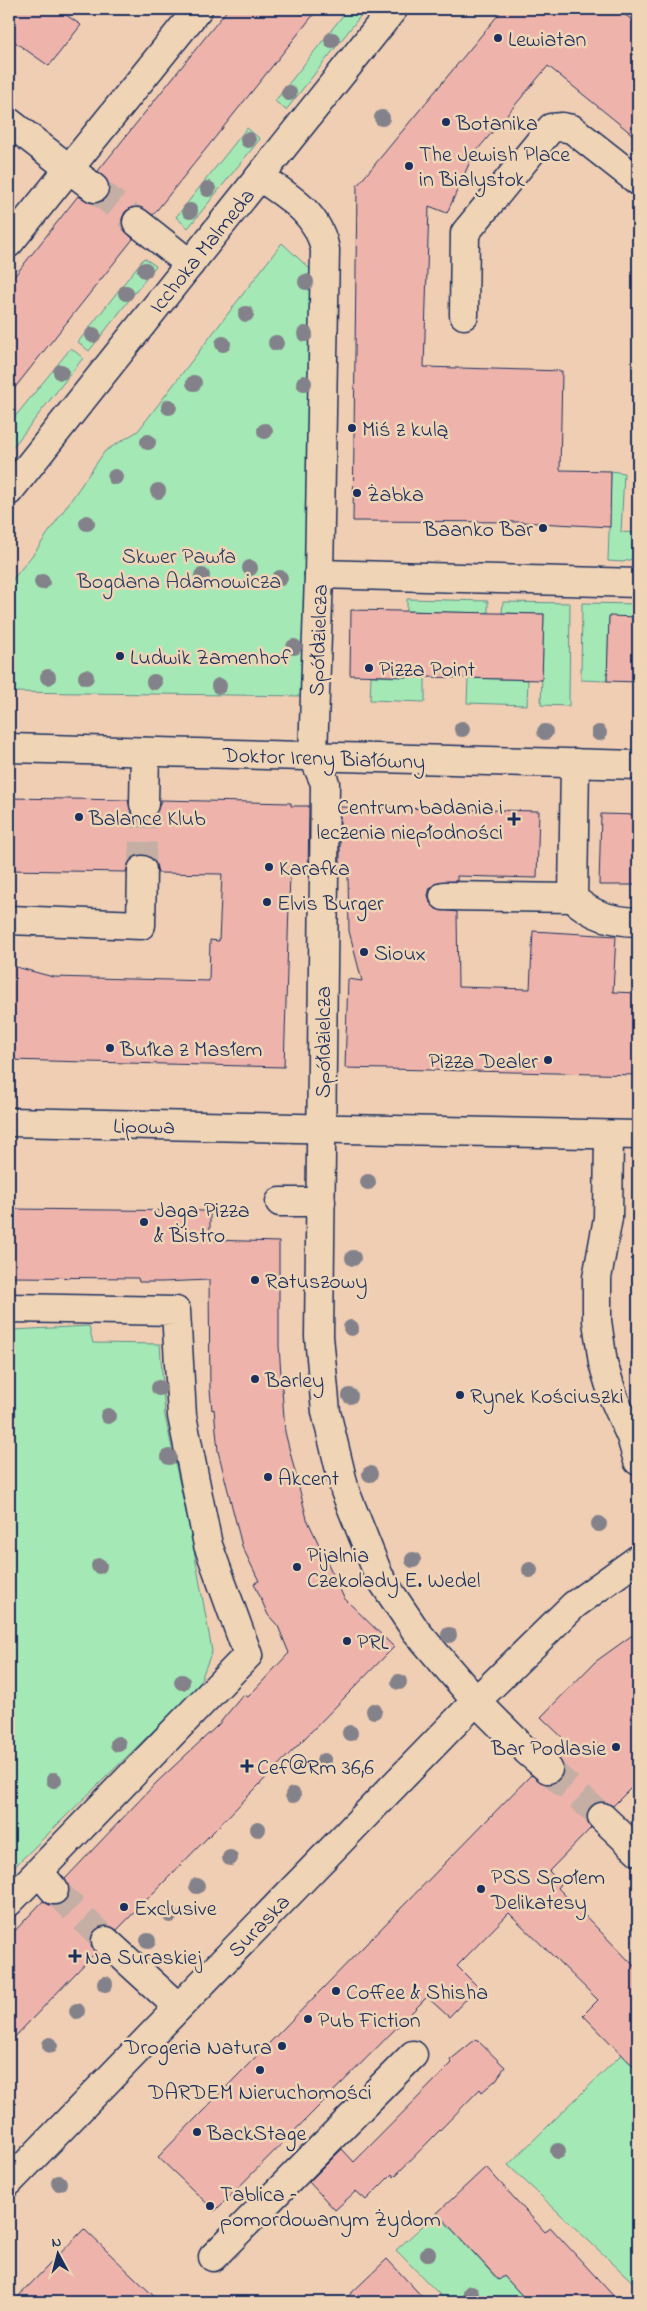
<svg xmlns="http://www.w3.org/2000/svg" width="647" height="2311" viewBox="0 0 647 2311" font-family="'Indie Flower',sans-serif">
<rect width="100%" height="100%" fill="#f0ceb4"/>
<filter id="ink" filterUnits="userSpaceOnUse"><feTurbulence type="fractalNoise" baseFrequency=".02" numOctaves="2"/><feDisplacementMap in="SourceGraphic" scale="10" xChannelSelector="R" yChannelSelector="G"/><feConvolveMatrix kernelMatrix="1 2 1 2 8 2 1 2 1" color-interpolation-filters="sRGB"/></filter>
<g filter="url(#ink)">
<g fill="#a4e9b5" stroke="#608c8a">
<polygon points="348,9 366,9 286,110 275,101"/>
<polygon points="247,128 260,139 188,228 176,217"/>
<polygon points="282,243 312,271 304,696 9,692 9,584 35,552 105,451 138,431"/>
<polygon points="144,258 156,266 89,351 78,342"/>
<polygon points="71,348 83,358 9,452 9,424"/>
<polygon points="611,471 624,473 621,532 638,533 638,557 623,562 608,561"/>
<polygon points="407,599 488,601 488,613 407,611"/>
<polygon points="503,602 570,603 569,706 541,705 544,614 502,613"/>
<polygon points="582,603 638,604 638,617 609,618 607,681 581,680"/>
<polygon points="371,676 425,678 425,702 370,700"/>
<polygon points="468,678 528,680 527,705 467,703"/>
<polygon points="89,1326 93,1343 160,1344 165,1416 193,1545 212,1651 198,1687 9,1872 9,1332 13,1330"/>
<polygon points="638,1896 638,1939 634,1934 632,1902"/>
<polygon points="622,2054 638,2071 638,2287 508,2165"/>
<polygon points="437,2213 498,2280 504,2276 528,2302 447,2302 396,2250"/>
</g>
<g fill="#eeb4ac" stroke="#1b2f5e">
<polygon points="9,9 57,9 81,25 49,66 9,38"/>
<polygon points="228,9 318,9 153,215 139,207 132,207 125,212 122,219 122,227 133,239 9,395 9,283 78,196 92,203 100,202 106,198 109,191 109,183 98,171"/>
<polygon points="503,9 618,9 638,25 638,139 548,66 473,155 447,213 429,206 424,367 562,371 560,470 611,471 610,527 521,522 353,521 357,186"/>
<polygon points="351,610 544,614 542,680 350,675"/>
<polygon points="609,616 638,617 638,682 607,681"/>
<polygon points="9,798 128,800 131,812 136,818 143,820 151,818 157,812 161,800 291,803 291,806 309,806 308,874 290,873 284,1067 9,1060 9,965 53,977 209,981 210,940 219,941 222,874 158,873 155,862 150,856 143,854 135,856 129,862 126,872 9,870"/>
<polygon points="340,807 539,811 537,878 457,876 457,881 437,882 430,888 428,895 430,903 436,909 457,912 458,987 530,989 533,931 616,936 613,992 638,993 638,1075 345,1068 348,979 362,981 349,931 348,874 340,874"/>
<polygon points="601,814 638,815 638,885 599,885"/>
<polygon points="9,1209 210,1211 210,1240 279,1242 279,1346 285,1432 307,1519 344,1598 394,1647 117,1930 109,1926 101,1926 95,1930 91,1938 91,1946 95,1953 9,2043 9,1937 43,1901 49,1905 56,1905 64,1902 69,1895 69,1888 65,1879 156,1783 218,1725 243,1695 248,1697 289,1653 278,1626 268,1615 254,1583 259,1581 242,1546 218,1451 214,1409 212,1410 210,1390 209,1280 162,1282 139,1282 138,1278 9,1277"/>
<polygon points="638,1631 638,1781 613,1806 605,1802 597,1802 591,1806 587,1814 587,1822 591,1828 549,1871 561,1884 558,1888 638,1970 638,2071 583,2015 598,2000 509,1913 457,1966 478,1987 449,2017 427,1997 215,2211 158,2157 531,1775 546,1784 553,1784 560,1780 563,1772 563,1764 553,1753 565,1740 541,1717 595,1662"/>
<polygon points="476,2039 505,2067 496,2080 482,2092 480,2089 394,2177 392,2174 366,2200 356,2191 335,2210 309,2182 342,2149 354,2162 452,2063 450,2060"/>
<polygon points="486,2167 545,2232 551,2228 619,2302 528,2302 504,2276 499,2280 437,2213"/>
<polygon points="84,2229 160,2302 13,2302"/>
<polygon points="387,2259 427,2302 342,2302"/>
</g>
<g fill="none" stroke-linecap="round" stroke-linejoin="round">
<g stroke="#c5aea3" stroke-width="28" stroke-dasharray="28 14" stroke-linecap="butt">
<polyline points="94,188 137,222"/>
<polyline points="142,870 144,804"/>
<polyline points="548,1769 602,1817"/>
<polyline points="54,1890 106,1941"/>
</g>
<g stroke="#1b2f5e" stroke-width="31">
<g id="minor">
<polyline points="9,122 94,188"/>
<path d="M260,177C288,196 319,214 325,250L319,574L313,756L325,783L319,1336L326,1412L345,1491L379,1576L416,1631L476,1701L516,1741"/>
<polyline points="137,222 190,264"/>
<polyline points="9,243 198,9"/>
<polyline points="464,315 465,233 551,128 562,127 572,129 638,181"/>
<polyline points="9,491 393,9"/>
<polyline points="319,574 638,583"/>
<polyline points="9,748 638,765"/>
<path d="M575,763L573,898C592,916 612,921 638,922"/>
<polyline points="144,804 145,752"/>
<polyline points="444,896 573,898"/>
<polyline points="9,920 141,925 142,870"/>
<polyline points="9,1122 638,1135"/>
<polyline points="609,1135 608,1218 597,1278 597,1321 603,1363 614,1399 631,1437 638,1461"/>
<polyline points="280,1202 321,1202"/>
<polyline points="9,1308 176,1311 182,1416 208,1545 248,1655 9,1902"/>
<polyline points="527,1751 548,1769"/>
<polyline points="602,1817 638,1851"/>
<polyline points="39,1872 54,1890"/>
<polyline points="106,1941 178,2007"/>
<polyline points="9,2182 476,1701 574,1605 638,1559"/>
<polyline points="213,2257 413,2055"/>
</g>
</g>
<use href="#minor" stroke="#efd4b6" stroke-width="28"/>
</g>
<g fill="#83818a">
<circle cx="332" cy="40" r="8"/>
<circle cx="289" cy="93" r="8"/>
<circle cx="382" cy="118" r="8"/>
<circle cx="248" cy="140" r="8"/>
<circle cx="208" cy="189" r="8"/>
<circle cx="190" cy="211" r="8"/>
<circle cx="145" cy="270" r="8"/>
<circle cx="306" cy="282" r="8"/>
<circle cx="126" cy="293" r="8"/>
<circle cx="246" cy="314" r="8"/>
<circle cx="305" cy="334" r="8"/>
<circle cx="93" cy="335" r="8"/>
<circle cx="276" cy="343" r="8"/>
<circle cx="223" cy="344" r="8"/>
<circle cx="61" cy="372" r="8"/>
<circle cx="194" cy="383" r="8"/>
<circle cx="304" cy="383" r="8"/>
<circle cx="169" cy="407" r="8"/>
<circle cx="265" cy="431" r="8"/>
<circle cx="148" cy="442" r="8"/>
<circle cx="115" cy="477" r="8"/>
<circle cx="158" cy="491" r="8"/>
<circle cx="87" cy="523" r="8"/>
<circle cx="250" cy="568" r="8"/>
<circle cx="202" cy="576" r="8"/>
<circle cx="280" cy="578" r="8"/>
<circle cx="42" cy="582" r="8"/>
<circle cx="294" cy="647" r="8"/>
<circle cx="48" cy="677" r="8"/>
<circle cx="86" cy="677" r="8"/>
<circle cx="154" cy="682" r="8"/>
<circle cx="219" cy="686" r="8"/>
<circle cx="462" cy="729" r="8"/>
<circle cx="545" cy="732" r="8"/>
<circle cx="599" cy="733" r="8"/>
<circle cx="368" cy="1182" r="8"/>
<circle cx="353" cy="1258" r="8"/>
<circle cx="351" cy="1328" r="8"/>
<circle cx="159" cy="1388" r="8"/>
<circle cx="350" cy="1396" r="8"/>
<circle cx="108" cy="1416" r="8"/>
<circle cx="169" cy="1457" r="8"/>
<circle cx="370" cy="1474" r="8"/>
<circle cx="599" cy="1524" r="8"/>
<circle cx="413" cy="1560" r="8"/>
<circle cx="99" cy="1566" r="8"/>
<circle cx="530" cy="1570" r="8"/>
<circle cx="449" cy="1635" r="8"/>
<circle cx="182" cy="1682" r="8"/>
<circle cx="399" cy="1682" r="8"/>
<circle cx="374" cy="1711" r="8"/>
<circle cx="350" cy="1733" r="8"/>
<circle cx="118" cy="1744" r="8"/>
<circle cx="324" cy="1761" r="8"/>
<circle cx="54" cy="1780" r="8"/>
<circle cx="293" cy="1795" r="8"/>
<circle cx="258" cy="1829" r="8"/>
<circle cx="230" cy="1858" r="8"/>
<circle cx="197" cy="1886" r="8"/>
<circle cx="170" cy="1915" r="8"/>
<circle cx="148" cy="1941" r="8"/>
<circle cx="105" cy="1984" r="8"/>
<circle cx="77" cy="2011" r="8"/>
<circle cx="50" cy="2045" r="8"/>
<circle cx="558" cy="2151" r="8"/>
<circle cx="59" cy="2183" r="8"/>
<circle cx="428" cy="2254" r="8"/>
<circle cx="471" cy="2293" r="8"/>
</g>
</g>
<g fill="#1b2f5e" stroke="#efd4b6" stroke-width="2">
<circle cx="498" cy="38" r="5"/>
<circle cx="446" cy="122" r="5"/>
<circle cx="409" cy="166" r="5"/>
<circle cx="352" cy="428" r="5"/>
<circle cx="357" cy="493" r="5"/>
<circle cx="543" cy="528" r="5"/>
<circle cx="120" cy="656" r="5"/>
<circle cx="369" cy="668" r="5"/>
<circle cx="79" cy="817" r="5"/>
<path d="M511.5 811.5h5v5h5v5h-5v5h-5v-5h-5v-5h5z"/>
<circle cx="269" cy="867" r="5"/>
<circle cx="267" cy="902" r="5"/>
<circle cx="364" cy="952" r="5"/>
<circle cx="110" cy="1048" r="5"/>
<circle cx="548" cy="1060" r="5"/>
<circle cx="144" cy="1222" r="5"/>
<circle cx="255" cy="1280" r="5"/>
<circle cx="255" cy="1379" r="5"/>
<circle cx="460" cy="1395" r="5"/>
<circle cx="268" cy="1477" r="5"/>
<circle cx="297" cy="1567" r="5"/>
<circle cx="347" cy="1641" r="5"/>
<circle cx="616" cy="1747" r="5"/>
<path d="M244.5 1758.5h5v5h5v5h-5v5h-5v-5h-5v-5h5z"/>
<circle cx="481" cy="1889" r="5"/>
<circle cx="124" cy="1907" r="5"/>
<path d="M72.5 1948.5h5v5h5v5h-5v5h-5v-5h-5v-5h5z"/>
<circle cx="336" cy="1991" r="5"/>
<circle cx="308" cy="2019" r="5"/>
<circle cx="282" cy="2046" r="5"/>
<circle cx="260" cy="2070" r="5"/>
<circle cx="197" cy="2132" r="5"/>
<circle cx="210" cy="2206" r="5"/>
</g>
<g text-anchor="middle" stroke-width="5" stroke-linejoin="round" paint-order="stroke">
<g font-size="22" fill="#1b2f5e" stroke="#efd4b6" text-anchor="start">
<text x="508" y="46">Lewiatan</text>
<text x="456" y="130">Botanika</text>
<text x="419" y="161">The Jewish Place<tspan x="419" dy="25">in Bialystok</tspan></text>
<text x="362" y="436">Miś z kulą</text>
<text x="367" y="501">Żabka</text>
<text x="533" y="536" text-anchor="end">Baanko Bar</text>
<text x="130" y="664">Ludwik Zamenhof</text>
<text x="379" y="676">Pizza Point</text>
<text x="503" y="814" text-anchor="end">Centrum badania i<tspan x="503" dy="25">leczenia niepłodności</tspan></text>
<text x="89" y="825">Balance Klub</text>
<text x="279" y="875">Karafka</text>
<text x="277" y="910">Elvis Burger</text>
<text x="374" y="960">Sioux</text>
<text x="120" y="1056">Bułka z Masłem</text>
<text x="538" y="1068" text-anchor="end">Pizza Dealer</text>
<text x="154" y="1217">Jaga Pizza<tspan x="154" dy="25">&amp; Bistro</tspan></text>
<text x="265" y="1288">Ratuszowy</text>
<text x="265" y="1387">Barley</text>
<text x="470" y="1403">Rynek Kościuszki</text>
<text x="278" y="1485">Akcent</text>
<text x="307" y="1562">Pijalnia<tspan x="307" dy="25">Czekolady E. Wedel</tspan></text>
<text x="357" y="1649">PRL</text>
<text x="606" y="1755" text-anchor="end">Bar Podlasie</text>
<text x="257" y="1774">Cef@Rm 36,6</text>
<text x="491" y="1884">PSS Społem<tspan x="491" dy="25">Delikatesy</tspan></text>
<text x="134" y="1915">Exclusive</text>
<text x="85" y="1964">Na Suraskiej</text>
<text x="346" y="1999">Coffee &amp; Shisha</text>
<text x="318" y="2027">Pub Fiction</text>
<text x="272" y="2054" text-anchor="end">Drogeria Natura</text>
<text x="260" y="2099" text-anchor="middle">DARDEM Nieruchomości</text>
<text x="207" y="2140">BackStage</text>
<text x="220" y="2201">Tablica –<tspan x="220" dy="25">pomordowanym Żydom</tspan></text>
</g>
<g font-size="22" fill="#1b2f5e" stroke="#efd4b6">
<text transform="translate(201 250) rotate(-51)" y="8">Icchoka Malmeda</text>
<text transform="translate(317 640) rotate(-88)" y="8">Spółdzielcza</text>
<text transform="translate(324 757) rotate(2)" y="8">Doktor Ireny Białówny</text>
<text transform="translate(322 1042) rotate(-90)" y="8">Spółdzielcza</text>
<text transform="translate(144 1125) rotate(1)" y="8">Lipowa</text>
<text transform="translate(258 1925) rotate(-46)" y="8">Suraska</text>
</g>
<g font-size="22" fill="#294267" stroke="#efd4b6">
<text x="179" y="563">Skwer Pawła<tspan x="179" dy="25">Bogdana Adamowicza</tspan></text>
</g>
</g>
<rect width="647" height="2311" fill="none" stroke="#efd4b6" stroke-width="30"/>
<rect x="15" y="15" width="617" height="2281" fill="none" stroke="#1b2f5e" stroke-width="2" filter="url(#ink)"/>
<g transform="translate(58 2254) rotate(353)" stroke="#efd4b6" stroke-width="4" paint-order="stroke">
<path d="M0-4L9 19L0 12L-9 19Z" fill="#1b2f5e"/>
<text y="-8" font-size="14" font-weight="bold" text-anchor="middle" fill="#1b2f5e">N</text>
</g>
</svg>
